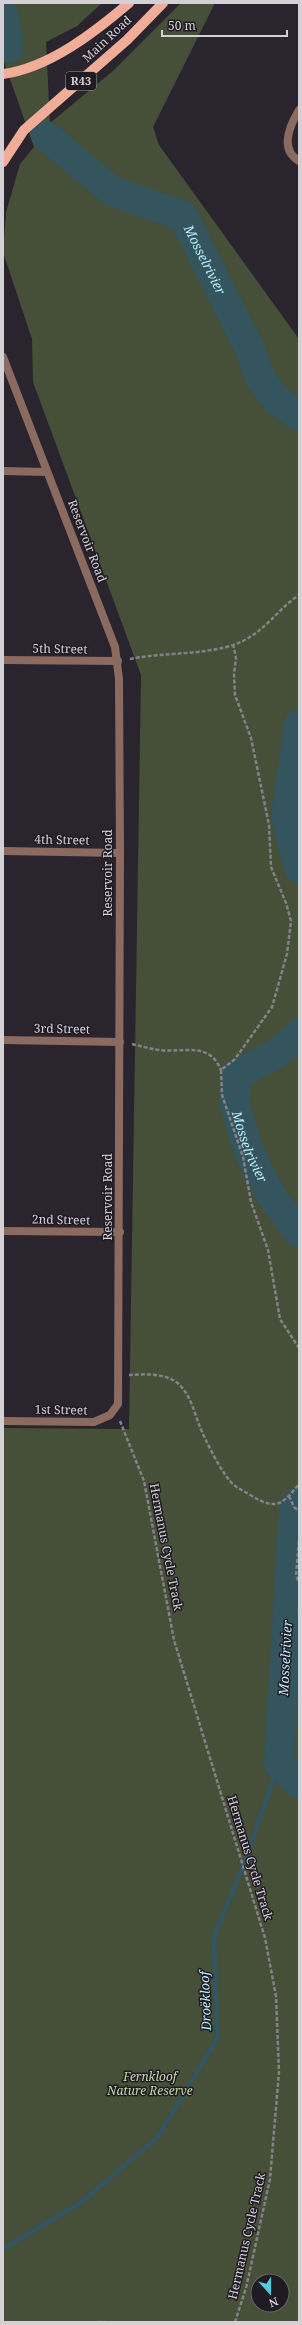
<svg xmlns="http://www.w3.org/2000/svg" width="302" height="2325" viewBox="0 0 302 2325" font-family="'Noto Serif',serif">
<rect width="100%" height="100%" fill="#29242d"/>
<path fill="#464f38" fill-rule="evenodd" d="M3,3H102L77,26L46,42L50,123L114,70L181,3H215L153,127L159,145L299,339V2322H3V1428L129,1429L141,675L33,382L32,339L3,252L6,212L20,164L34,147L3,59ZM258,2281H282V2305H258Z"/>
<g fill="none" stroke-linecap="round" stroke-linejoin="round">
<g stroke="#34545e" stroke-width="5">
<polyline points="294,1507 299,1507"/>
<polyline points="3,2249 83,2201 157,2138 217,2039 214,1937 243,1866 279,1764"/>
</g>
<g stroke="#34545e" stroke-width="30">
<polyline points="3,15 9,48"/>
<path id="s1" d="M46,136L112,191L183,216L250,349L261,380L278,401L299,416"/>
<polyline points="299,724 286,817 299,868"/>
<path id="s2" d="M299,1034L278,1053L237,1074L234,1103L249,1152L270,1194L299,1233"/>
<polyline points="299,1502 294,1507 279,1764 299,1783"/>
</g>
<g stroke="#858189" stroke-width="2.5" stroke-dasharray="4 2" stroke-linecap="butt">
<polyline points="233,644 236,658 234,674 235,695 251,738 269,825 271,867 286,903 291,921 287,954 272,1007 235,1059 221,1070 222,1095 243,1157 251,1202 268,1250 280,1319 299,1348"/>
<path d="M130,659C166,651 219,657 250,637C269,625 281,607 299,595"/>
<path d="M132,1044C141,1046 150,1049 159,1050C184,1053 209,1041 221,1070"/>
<path d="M129,1375C143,1374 164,1373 176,1382C190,1392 194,1412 200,1427C205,1440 221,1471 230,1481C236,1488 244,1491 252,1496C276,1511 283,1504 299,1484"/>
<polyline points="120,1421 144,1481 174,1640 265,1938 276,1996 279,2072 270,2179 246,2288 235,2322"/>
<polyline points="289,1496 294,1507 299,1511"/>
<polyline points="299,1541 296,1575 299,1583"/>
<polyline points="299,1608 299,1612"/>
<polyline points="98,2322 106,2322"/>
</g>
<g stroke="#8b6a60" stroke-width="8">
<path d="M299,110C290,125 279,149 299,161"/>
<polyline points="3,357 115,647 119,679 120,853 118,1404 110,1415 94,1422 3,1421"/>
<polyline points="3,471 47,472"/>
<polyline points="3,660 118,661"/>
<polyline points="3,851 120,853"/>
<polyline points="3,1040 120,1042"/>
<polyline points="3,1231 120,1232"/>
</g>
<g stroke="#f2ad99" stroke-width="10">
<path d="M3,74C49,68 95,32 129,3"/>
<polyline points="3,162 24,130 127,40 163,3"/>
</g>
</g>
<g text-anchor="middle" stroke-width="3" stroke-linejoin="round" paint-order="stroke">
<rect fill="#201b23" stroke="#9d9aa0" stroke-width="1" x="66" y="72" width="30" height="18" rx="3"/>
<g font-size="11" font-weight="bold" fill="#d3d0d6">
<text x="81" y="85">R43</text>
</g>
<g font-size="12" fill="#d3d0d6" stroke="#201b23">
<text transform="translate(107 39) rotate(-43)" y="4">Main Road</text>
<text transform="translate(87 541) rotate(69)" y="4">Reservoir Road</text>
<text transform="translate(60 649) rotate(1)" y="4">5th Street</text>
<text transform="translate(62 840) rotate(1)" y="4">4th Street</text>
<text transform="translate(108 873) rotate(-90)" y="4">Reservoir Road</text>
<text transform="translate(62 1029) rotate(1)" y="4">3rd Street</text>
<text transform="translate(108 1197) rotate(-90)" y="4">Reservoir Road</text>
<text transform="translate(61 1220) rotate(1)" y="4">2nd Street</text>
<text transform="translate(61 1410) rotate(1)" y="4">1st Street</text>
<text transform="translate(166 1547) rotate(79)" y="4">Hermanus Cycle Track</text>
<text transform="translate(250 1858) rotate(73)" y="4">Hermanus Cycle Track</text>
<text transform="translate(247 2236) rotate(-77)" y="4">Hermanus Cycle Track</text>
</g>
<g font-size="12" font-style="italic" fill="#c6daa8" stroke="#201b23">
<text x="150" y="2081">Fernkloof<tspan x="150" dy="14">Nature Reserve</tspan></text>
</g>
<g font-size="13" font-style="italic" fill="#baedfe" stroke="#201b23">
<text dy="5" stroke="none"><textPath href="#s1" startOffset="210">Mosselrivier</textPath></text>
<text dy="5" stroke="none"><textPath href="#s2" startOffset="150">Mosselrivier</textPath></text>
<text transform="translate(285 1658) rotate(-87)" y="5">Mosselrivier</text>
<text transform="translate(205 2001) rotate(-92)" y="5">Droëkloof</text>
</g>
</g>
<rect width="302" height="2325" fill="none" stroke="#d3d0d6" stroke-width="8"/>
<g transform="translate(270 2293) rotate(159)"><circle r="19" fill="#201b23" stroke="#68636b"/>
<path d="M0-3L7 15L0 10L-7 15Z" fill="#55cadf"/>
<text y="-6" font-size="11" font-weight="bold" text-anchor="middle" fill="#d3d0d6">N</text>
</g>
<path d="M162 30v6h125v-6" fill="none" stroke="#d3d0d6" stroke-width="2"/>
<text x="168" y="30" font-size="12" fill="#d3d0d6" stroke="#201b23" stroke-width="3" paint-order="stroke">50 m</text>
</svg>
